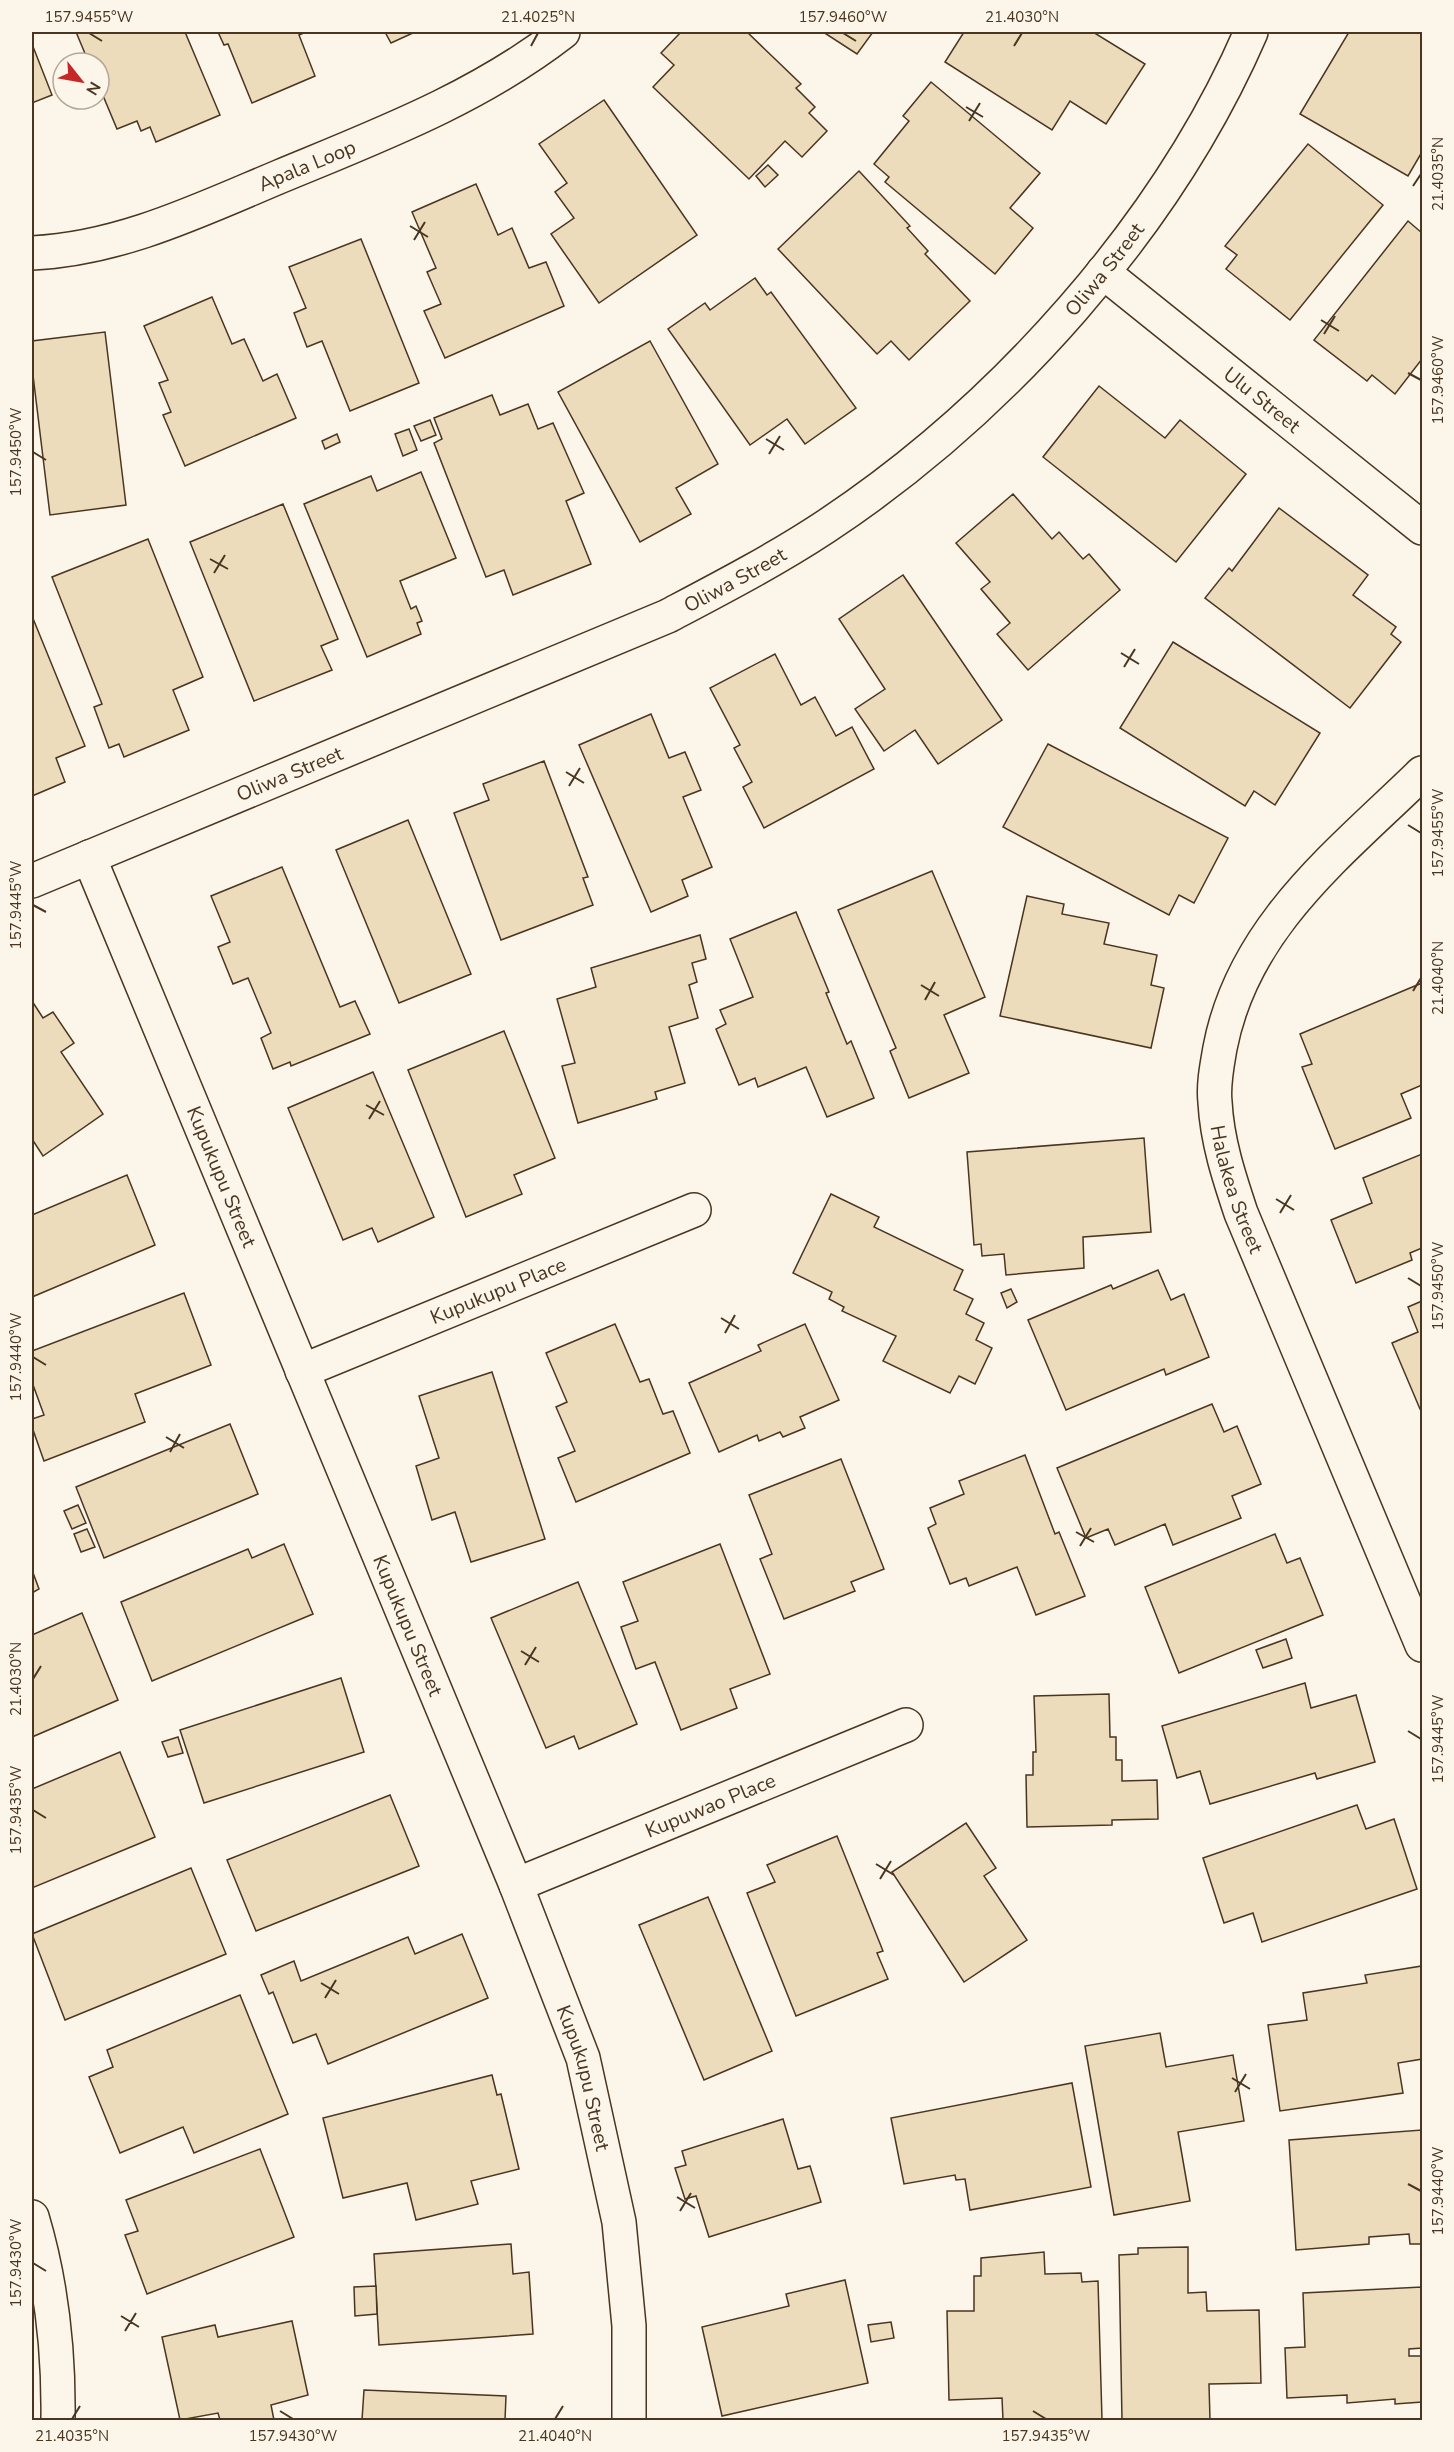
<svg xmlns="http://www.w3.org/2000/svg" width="1454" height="2452" viewBox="0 0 1454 2452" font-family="'Nunito Sans',sans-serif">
<rect width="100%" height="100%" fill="#fbf6e9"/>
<g fill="#ecdcbc" stroke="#4a3520" stroke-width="1.5">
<polygon points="76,32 185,32 220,115 156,142 150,127 141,131 137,121 117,129 99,86 99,63 89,63"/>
<polygon points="218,32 306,32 299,35 315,76 252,103 228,44 224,45"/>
<polygon points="385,32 415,32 391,43"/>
<polygon points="681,32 747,32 801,84 796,88 815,107 809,113 827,131 802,157 785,141 749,179 653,87 674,65 661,53"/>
<polygon points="823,32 873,32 857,54"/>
<polygon points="964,32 1093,32 1145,64 1106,124 1070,101 1052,130 945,62"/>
<polygon points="1349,32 1422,32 1422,152 1408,176 1300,114"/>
<polygon points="32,44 52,95 32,103"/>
<polygon points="931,82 1040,173 1010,208 1033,228 995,274 885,182 889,177 874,164 909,121 903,116"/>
<polygon points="604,100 697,235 599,303 551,234 574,218 555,192 567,183 539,144"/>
<polygon points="1308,144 1383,205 1290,320 1226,269 1237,255 1225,246"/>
<polygon points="768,165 778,175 765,187 756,176"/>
<polygon points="859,171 910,226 907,228 928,251 925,254 970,301 909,360 891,341 877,354 778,249"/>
<polygon points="476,184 498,235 512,228 529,268 546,262 564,306 445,358 424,311 441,304 427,272 436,268 412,212"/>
<polygon points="1408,221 1422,233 1422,359 1395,394 1372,375 1367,381 1314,340"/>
<polygon points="361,239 419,383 350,411 322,341 307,347 294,313 306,308 289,267"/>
<polygon points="755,278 767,295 771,292 856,408 805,444 787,419 750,445 668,329 705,303 710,310"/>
<polygon points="212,297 232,344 244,339 263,381 277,374 296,418 185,466 163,415 171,412 159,383 168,380 144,326"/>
<polygon points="105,332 126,505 50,515 32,367 32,341"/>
<polygon points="650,341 718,464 676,488 691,514 640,542 558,392"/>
<polygon points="1099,386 1165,438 1180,420 1246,474 1176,562 1043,457"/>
<polygon points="492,395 500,415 528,404 538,429 553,423 584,493 566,501 591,564 513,595 504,570 486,577 434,443 442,439 434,418"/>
<polygon points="430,420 436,435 421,441 414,426"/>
<polygon points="409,429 417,450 403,456 395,434"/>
<polygon points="337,434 340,442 325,449 322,441"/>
<polygon points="421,472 456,558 400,581 411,609 416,606 422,621 417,623 421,634 367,657 304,504 371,476 377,491"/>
<polygon points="1013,494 1052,539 1059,532 1083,559 1089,554 1120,590 1028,670 997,634 1010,623 981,589 990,582 956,543"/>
<polygon points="283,504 338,639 321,646 332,670 254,701 190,542"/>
<polygon points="1279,508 1368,575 1353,595 1396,627 1391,634 1401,642 1350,708 1205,598 1229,568 1232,571"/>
<polygon points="148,539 203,677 173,690 189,730 124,757 119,744 109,748 94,707 102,704 52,577"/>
<polygon points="903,575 1002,720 938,764 915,730 884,751 855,709 885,689 839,619"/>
<polygon points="32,616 85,746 56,758 65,782 32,796"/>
<polygon points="1173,642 1320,733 1275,805 1254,791 1245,806 1120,728"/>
<polygon points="775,654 801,705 815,697 836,736 852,727 874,769 764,828 743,787 752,782 734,748 740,745 710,688"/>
<polygon points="651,714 669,758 685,752 701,790 683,797 712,867 682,880 688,896 651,912 579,745"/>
<polygon points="1048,744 1228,838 1194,903 1179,895 1169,915 1003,827"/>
<polygon points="544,761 588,877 583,878 593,905 501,940 454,813 489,800 483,784"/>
<polygon points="408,820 471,974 399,1003 336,850"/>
<polygon points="282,867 340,1007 355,1001 370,1034 291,1066 290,1062 273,1069 261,1038 271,1033 248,978 233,984 218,947 230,942 211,896"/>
<polygon points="932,871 985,997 944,1015 969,1073 909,1098 890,1051 896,1048 838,910"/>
<polygon points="1027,896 1064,904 1062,914 1109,923 1104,944 1157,955 1151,985 1164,988 1151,1048 1000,1016"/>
<polygon points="796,912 829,992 826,993 847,1044 851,1041 874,1098 827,1117 806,1067 758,1087 755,1078 739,1085 716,1029 726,1024 720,1010 753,997 730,939"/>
<polygon points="700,935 706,959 692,963 697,982 689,985 698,1018 669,1027 685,1083 655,1092 657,1099 578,1123 562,1066 575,1063 557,999 596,987 591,968"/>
<polygon points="1422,983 1422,1085 1401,1094 1411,1118 1335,1149 1302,1067 1312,1064 1300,1034"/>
<polygon points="32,1001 43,1018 53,1012 74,1043 61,1052 103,1114 43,1156 32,1139"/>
<polygon points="504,1031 555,1158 514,1175 522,1194 466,1217 408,1070"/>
<polygon points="373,1072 434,1217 378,1242 372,1228 343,1240 288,1108"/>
<polygon points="1144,1138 1151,1232 1083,1237 1084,1268 1006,1275 1004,1254 982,1256 981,1244 974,1245 967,1152"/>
<polygon points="1422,1154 1422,1248 1410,1253 1412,1260 1356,1283 1331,1220 1372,1203 1363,1178"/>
<polygon points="127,1175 155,1245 32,1297 32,1215"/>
<polygon points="831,1194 879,1217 874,1227 963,1270 954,1290 973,1299 966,1314 984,1323 976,1340 992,1348 975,1384 959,1376 950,1393 883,1361 896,1336 842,1311 844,1307 829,1299 832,1292 793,1273"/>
<polygon points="1158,1270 1171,1300 1184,1294 1209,1357 1166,1375 1164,1369 1066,1410 1028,1320 1111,1285 1113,1289"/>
<polygon points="1011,1289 1017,1302 1007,1308 1001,1293"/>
<polygon points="184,1293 211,1365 135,1394 145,1422 44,1461 32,1427 32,1419 44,1415 32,1382 32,1351"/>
<polygon points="1422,1301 1422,1408 1420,1409 1392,1343 1418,1332 1408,1307"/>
<polygon points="615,1324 640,1382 649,1379 663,1414 673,1411 690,1453 576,1502 558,1458 575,1451 556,1407 567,1402 546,1353"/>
<polygon points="805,1324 839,1400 800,1417 805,1428 783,1437 780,1432 759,1441 757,1435 719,1452 689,1383 761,1351 758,1345"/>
<polygon points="492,1372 545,1539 471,1562 455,1512 432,1520 416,1466 439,1458 419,1396"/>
<polygon points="1212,1404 1224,1432 1237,1426 1261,1484 1232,1496 1241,1518 1173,1545 1165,1524 1115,1545 1108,1529 1086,1538 1057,1468"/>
<polygon points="230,1424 258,1494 104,1558 76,1487"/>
<polygon points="1025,1455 1055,1534 1059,1532 1085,1596 1036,1615 1017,1567 969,1586 966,1578 950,1584 928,1528 936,1524 930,1508 964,1494 959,1481"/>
<polygon points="841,1459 884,1569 851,1582 855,1591 784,1619 760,1559 772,1554 749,1495"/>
<polygon points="78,1505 86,1523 72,1529 64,1511"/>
<polygon points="87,1529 95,1547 81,1552 74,1534"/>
<polygon points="1275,1534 1287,1563 1300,1558 1323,1615 1179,1673 1145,1587"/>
<polygon points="284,1544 313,1614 152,1681 121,1602 248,1549 252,1558"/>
<polygon points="720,1544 770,1674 730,1689 737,1708 681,1730 655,1662 636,1669 621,1627 638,1621 623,1582"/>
<polygon points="32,1570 39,1589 32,1593"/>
<polygon points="578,1582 637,1724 579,1749 574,1736 546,1748 491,1618"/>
<polygon points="82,1613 118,1700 32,1737 32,1635"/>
<polygon points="1286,1639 1292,1658 1263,1668 1256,1650"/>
<polygon points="341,1678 364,1752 204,1803 180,1730"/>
<polygon points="1305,1683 1311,1708 1356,1695 1375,1762 1317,1779 1315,1773 1210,1804 1200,1771 1177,1778 1162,1726"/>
<polygon points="1109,1694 1110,1737 1116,1737 1116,1760 1122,1760 1122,1781 1157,1780 1158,1819 1112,1820 1112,1825 1027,1827 1026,1775 1033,1775 1033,1752 1036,1752 1034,1696"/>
<polygon points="178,1737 183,1753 168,1757 162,1742"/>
<polygon points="120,1752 155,1837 32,1888 32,1789"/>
<polygon points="390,1795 419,1866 256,1931 227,1860"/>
<polygon points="1357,1805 1366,1829 1394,1819 1417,1889 1262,1942 1253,1913 1224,1923 1203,1858"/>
<polygon points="966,1823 996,1868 984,1876 1027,1940 964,1982 892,1872"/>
<polygon points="837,1836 883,1951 877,1953 888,1979 796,2016 747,1893 775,1882 767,1865"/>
<polygon points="191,1868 226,1954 65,2020 32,1934"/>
<polygon points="708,1897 772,2051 704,2080 639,1925"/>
<polygon points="462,1934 488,1998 328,2064 316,2034 293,2043 273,1992 269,1994 261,1975 294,1961 301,1981 408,1937 415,1954"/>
<polygon points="1422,1966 1422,2059 1398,2063 1403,2093 1280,2111 1268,2025 1307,2020 1303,1993 1367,1983 1365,1975"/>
<polygon points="240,1995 288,2114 194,2153 183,2127 120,2153 89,2077 113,2067 107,2050"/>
<polygon points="1160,2033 1166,2067 1233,2055 1244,2121 1178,2132 1190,2201 1114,2215 1085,2046"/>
<polygon points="492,2075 497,2095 501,2094 519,2169 471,2181 478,2204 416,2220 407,2183 343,2198 323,2118"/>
<polygon points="1072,2083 1091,2187 970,2210 965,2179 956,2180 955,2175 904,2184 891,2118"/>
<polygon points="783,2119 798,2169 810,2166 821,2202 709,2237 696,2196 685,2199 675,2168 686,2165 682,2151"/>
<polygon points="1422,2130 1422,2244 1410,2244 1409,2234 1369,2237 1369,2244 1296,2250 1289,2140"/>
<polygon points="260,2149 294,2237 147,2294 125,2235 138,2231 126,2200"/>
<polygon points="511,2244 513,2274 529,2272 533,2334 379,2345 374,2254"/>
<polygon points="1188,2247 1188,2293 1206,2292 1207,2311 1259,2310 1261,2383 1209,2384 1210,2420 1122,2420 1119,2255 1138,2254 1138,2248"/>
<polygon points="1044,2252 1045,2274 1081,2273 1082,2282 1098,2281 1102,2420 1003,2420 1002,2398 949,2400 947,2311 974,2311 974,2276 981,2276 981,2258"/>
<polygon points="845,2280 868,2383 722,2416 702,2327 789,2306 786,2294"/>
<polygon points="376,2286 377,2314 355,2316 354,2287"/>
<polygon points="1422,2287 1422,2348 1409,2349 1409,2356 1422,2356 1422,2402 1395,2404 1395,2399 1347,2403 1347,2395 1287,2398 1285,2348 1305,2347 1303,2293"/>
<polygon points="292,2321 308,2395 271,2405 274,2420 220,2420 218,2413 180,2420 162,2337 215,2325 218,2337"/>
<polygon points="891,2322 894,2338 871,2342 868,2325"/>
<polygon points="364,2390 506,2396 505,2420 362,2420"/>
</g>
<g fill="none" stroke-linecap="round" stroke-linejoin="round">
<g stroke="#4a3520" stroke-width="36">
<g id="minor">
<path id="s1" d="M32,253C120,249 200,210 281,176C380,135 478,98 563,32"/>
<path id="s2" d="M1103,272L1422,528"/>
<path id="s3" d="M1422,773C1339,854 1243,927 1220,1048C1217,1065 1213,1085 1215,1102C1217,1141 1229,1177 1241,1213L1422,1645"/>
<path id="s4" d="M89,857L516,1885L583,2058L619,2222L629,2326V2420"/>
<path id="s5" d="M32,881L668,616C721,588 775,560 825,527C1002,410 1167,226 1251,32"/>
<path id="s6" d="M302,1371L694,1210"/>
<path id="s7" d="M516,1885L906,1725"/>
<path d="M32,2217C52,2284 59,2350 58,2420"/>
</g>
</g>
<use href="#minor" stroke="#fbf6e9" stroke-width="33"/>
</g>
<path fill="none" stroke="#4a3520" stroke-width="2" d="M89,33L102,41M843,33L856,41M531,46L538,33M1014,46L1022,33M966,107L983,117M969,121L980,103M1413,186L1421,174M410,226L428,237M414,240L425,222M1321,320L1339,331M1324,334L1335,316M1408,373L1421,380M766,439L784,450M33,452L46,460M769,454L780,436M210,559L228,569M214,573L225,555M1121,653L1139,664M1124,667L1135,649M566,772L584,783M569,786L580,768M1408,825L1421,833M33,905L46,912M921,985L939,996M1413,991L1421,978M925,1000L935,982M366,1105L384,1115M369,1119L380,1101M1276,1199L1294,1210M1280,1213L1291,1195M1408,1278L1421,1286M721,1318L739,1329M725,1333L735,1315M33,1357L46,1365M166,1437L184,1448M170,1452L180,1434M1076,1532L1094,1542M1080,1546L1091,1528M521,1651L539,1662M525,1665L536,1647M33,1679L41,1666M1408,1731L1421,1739M33,1810L46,1818M876,1864L894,1875M880,1879L891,1861M321,1983L339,1994M325,1998L336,1980M1232,2078L1250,2089M1235,2092L1246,2074M1408,2184L1421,2191M677,2197L695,2208M680,2211L691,2193M33,2263L46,2271M121,2316L139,2327M125,2331L136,2313M280,2411L293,2419M1033,2411L1046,2419M72,2419L80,2406M555,2419L563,2406"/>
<g text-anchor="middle" stroke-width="4.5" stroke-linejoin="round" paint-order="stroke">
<g font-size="20" fill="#4a3520" stroke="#fbf6e9">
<text dy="7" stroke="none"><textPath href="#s1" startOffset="290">Apala Loop</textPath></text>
<text dy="7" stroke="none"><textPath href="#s5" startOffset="1251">Oliwa Street</textPath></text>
<text dy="7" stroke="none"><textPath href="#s2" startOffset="204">Ulu Street</textPath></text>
<text dy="7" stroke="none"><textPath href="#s5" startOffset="765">Oliwa Street</textPath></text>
<text dy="7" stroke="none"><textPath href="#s5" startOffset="279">Oliwa Street</textPath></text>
<text dy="7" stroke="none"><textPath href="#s4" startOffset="346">Kupukupu Street</textPath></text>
<text dy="7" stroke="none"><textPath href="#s3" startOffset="492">Halakea Street</textPath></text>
<text dy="7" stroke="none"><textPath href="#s6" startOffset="212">Kupukupu Place</textPath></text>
<text dy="7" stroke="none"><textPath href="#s4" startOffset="832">Kupukupu Street</textPath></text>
<text dy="7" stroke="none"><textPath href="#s7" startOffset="210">Kupuwao Place</textPath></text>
<text dy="7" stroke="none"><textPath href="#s4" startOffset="1318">Kupukupu Street</textPath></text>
</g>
</g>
<rect width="1454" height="2452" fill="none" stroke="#fbf6e9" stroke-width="66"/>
<g transform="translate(81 81) rotate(121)"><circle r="28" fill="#fbf6e9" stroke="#b4a999" stroke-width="1.5"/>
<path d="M0-4.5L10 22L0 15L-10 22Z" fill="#c62828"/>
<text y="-9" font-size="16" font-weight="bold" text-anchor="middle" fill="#4a3520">N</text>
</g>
<rect x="33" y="33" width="1388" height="2386" fill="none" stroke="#4a3520" stroke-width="2"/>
<g font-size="15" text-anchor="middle" fill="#4a3520">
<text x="89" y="22">157.9455°W</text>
<text x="538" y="22">21.4025°N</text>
<text x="843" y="22">157.9460°W</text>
<text x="1022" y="22">21.4030°N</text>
<text transform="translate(1438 174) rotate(-90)" y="5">21.4035°N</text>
<text transform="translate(1438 380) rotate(-90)" y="5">157.9460°W</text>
<text transform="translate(16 452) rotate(-90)" y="5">157.9450°W</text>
<text transform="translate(1438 833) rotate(-90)" y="5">157.9455°W</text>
<text transform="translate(16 905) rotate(-90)" y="5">157.9445°W</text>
<text transform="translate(1438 978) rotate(-90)" y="5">21.4040°N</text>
<text transform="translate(1438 1286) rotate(-90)" y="5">157.9450°W</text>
<text transform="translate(16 1357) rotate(-90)" y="5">157.9440°W</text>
<text transform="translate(16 1679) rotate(-90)" y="5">21.4030°N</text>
<text transform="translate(1438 1739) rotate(-90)" y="5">157.9445°W</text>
<text transform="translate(16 1810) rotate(-90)" y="5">157.9435°W</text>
<text transform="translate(1438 2191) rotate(-90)" y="5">157.9440°W</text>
<text transform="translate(16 2263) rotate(-90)" y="5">157.9430°W</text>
<text x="72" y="2441">21.4035°N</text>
<text x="293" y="2441">157.9430°W</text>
<text x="555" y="2441">21.4040°N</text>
<text x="1046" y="2441">157.9435°W</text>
</g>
</svg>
